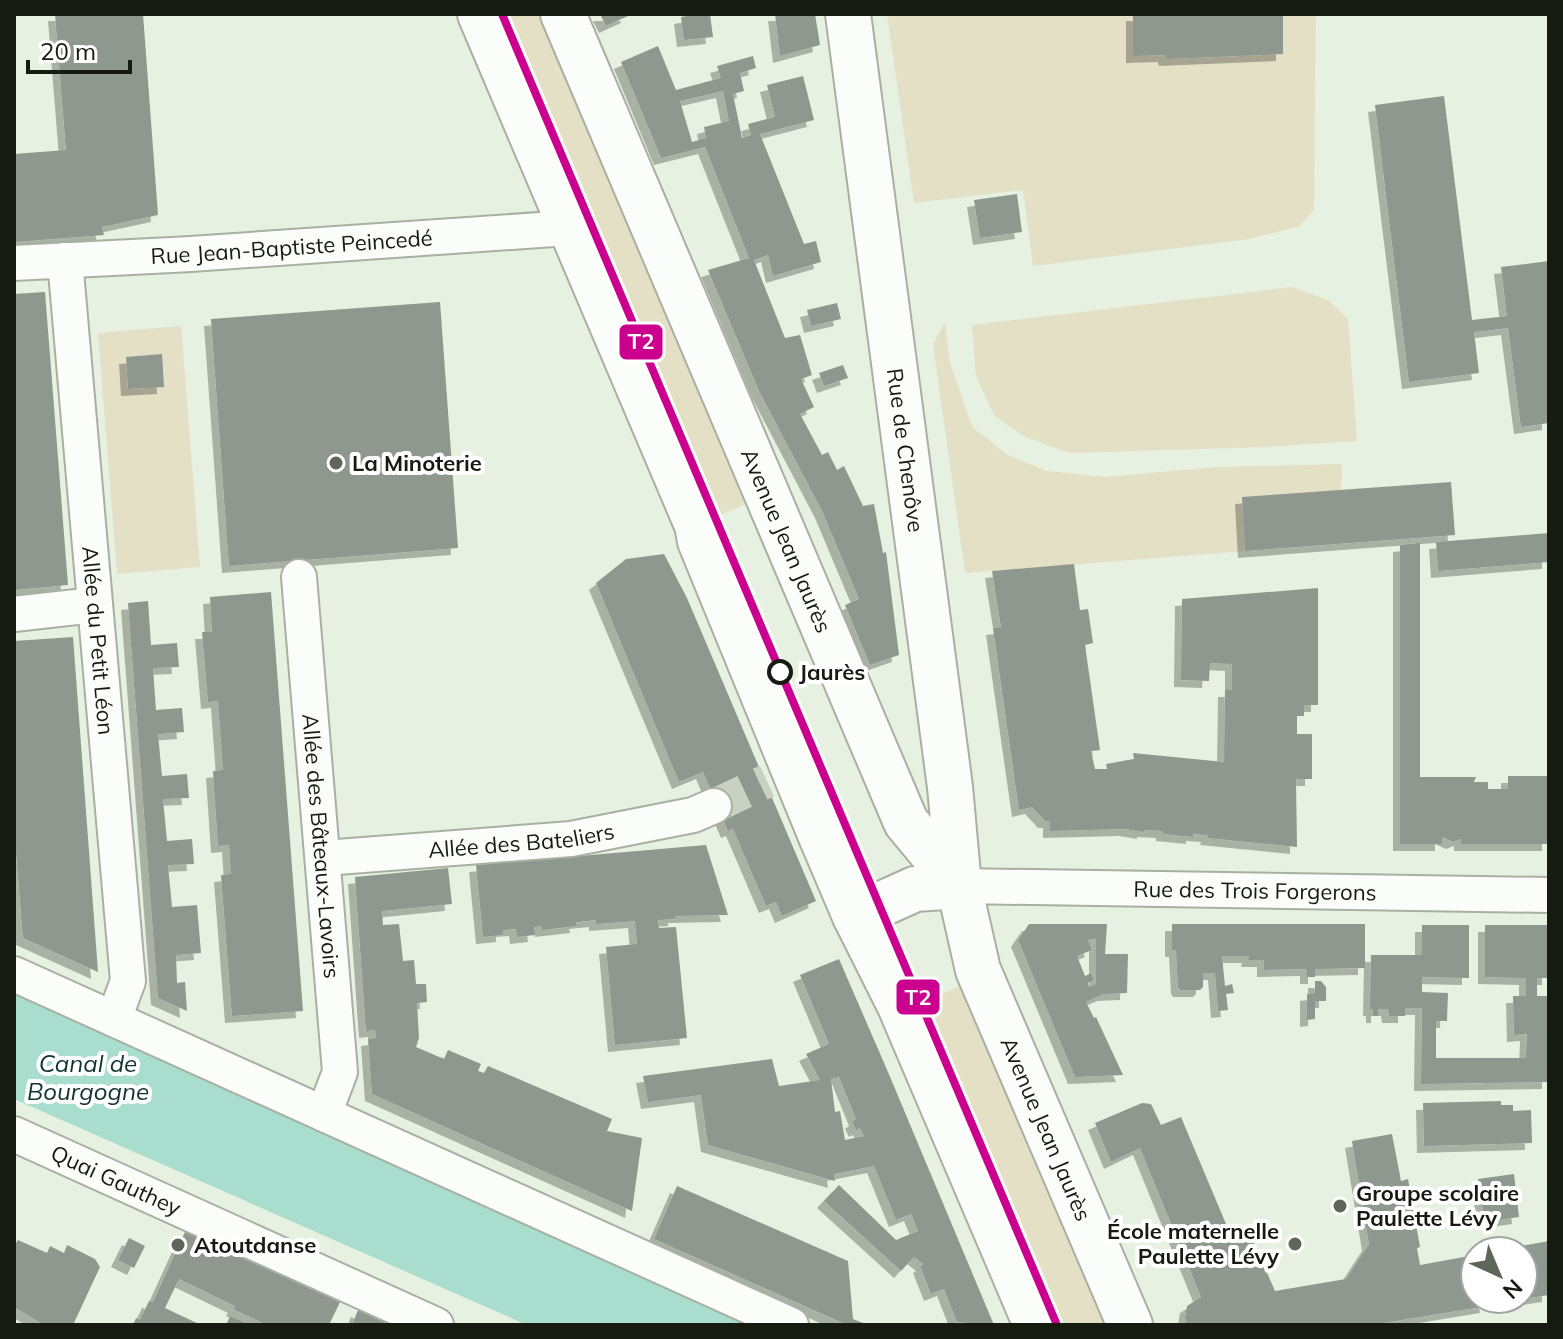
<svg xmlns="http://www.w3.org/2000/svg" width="1563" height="1339" viewBox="0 0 1563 1339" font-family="Mulish,sans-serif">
<defs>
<filter id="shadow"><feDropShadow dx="-7" dy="7" stdDeviation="0" flood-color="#0004"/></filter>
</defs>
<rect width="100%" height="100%" fill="#e7f1e1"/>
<g fill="#e3e0c6">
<polygon points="494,14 551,14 757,499 709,520"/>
<polygon points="887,14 1316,14 1314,210 1298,227 1249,239 1033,266 1023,190 914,203"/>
<polygon points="1292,287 1328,300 1348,319 1357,441 1266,447 1069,453 1023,436 994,415 976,376 972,325"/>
<polygon points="945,322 950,362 972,427 1008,455 1047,471 1105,477 1217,467 1342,464 1341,490 1245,551 965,573 933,344"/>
<polygon points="181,326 200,567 117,574 98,333"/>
<polygon points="966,984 1110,1325 1051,1325 915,1005"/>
</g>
<polygon fill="#a9dece" points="14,991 757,1325 527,1325 14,1099"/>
<g fill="#8e988e" fill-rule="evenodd" filter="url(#shadow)">
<polygon points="55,14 143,14 158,215 102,227 104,235 14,242 14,154 66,150"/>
<polygon points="600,14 627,14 628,16 606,26"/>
<polygon points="698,14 710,14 713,37 684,40 681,17"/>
<polygon points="775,14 815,14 820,45 780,56"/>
<polygon points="1133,14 1283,14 1283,54 1166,59 1165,55 1133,56"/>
<path d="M658,46L676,90L721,78L717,66L753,56L756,68L740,73L744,91L733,94L742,138L751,135L748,124L775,117L767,85L803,76L814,120L760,134L804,244L816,241L821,262L773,276L768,255L754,260L785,338L800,335L812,375L801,379L814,407L800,414L822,455L828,452L837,470L844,466L863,506L874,504L883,553L886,552L899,655L870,665L845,605L859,599L822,511L759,391L708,270L749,258L705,147L661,158L621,62ZM723,91L729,121L704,127L706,138L692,142L680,101Z"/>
<polygon points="1444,96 1472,320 1507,316 1501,267 1549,261 1549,423 1521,427 1508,328 1474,332 1479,373 1409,382 1375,105"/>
<polygon points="1017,194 1022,232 980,238 974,200"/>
<polygon points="45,292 68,585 14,590 14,294"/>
<polygon points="440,302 458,548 229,566 211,319"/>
<polygon points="837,303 841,319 811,326 807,310"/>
<polygon points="162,354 164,387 128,389 126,357"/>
<polygon points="843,365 848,378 824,386 819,373"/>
<polygon points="1451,482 1455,535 1245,551 1242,497"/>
<polygon points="1549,533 1549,562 1438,571 1436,542"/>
<polygon points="1420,543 1420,777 1476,777 1474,782 1488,782 1488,789 1508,789 1508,776 1549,776 1549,844 1461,844 1461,839 1453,842 1442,837 1442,844 1400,844 1400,545"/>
<polygon points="664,554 687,598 816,901 782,916 776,902 766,906 733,829 728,831 703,772 679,782 596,583 626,559"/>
<polygon points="1074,564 1080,610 1088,609 1093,643 1085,645 1100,750 1091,751 1095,769 1107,769 1106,764 1134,759 1133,753 1224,762 1225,690 1232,690 1232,664 1210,663 1209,681 1181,680 1182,599 1318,588 1318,705 1304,705 1304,716 1297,716 1297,734 1312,734 1312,779 1296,779 1297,847 1207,838 1208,835 1193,834 1193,837 1163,834 1163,831 1144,830 1144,832 1126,829 1050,831 1050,821 1045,821 1032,807 1019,810 993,628 1001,627 992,571"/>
<polygon points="271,592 303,1011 232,1016 221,875 231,874 229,845 218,846 213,771 223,770 218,701 208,702 202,632 212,632 210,597"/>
<polygon points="148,601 151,645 177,643 179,667 153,668 156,710 182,708 184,732 158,734 162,776 187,774 189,798 163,799 167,841 192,839 194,864 168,865 172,907 197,905 201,953 176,955 177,983 185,982 187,1011 158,998 128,603"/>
<polygon points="73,637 98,972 23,938 14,828 14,641"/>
<polygon points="706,845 728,915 675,916 675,919 658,920 659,928 676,927 687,1038 615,1045 606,947 637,944 635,921 596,924 596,920 576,922 577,926 542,930 541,926 534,927 535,935 517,937 516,929 503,930 503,935 483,937 476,865"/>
<polygon points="448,868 452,904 382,911 383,925 399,924 403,961 414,960 416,984 426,984 427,1002 417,1003 419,1038 416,1047 444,1059 448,1050 481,1064 478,1071 484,1073 488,1066 612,1119 607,1131 642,1138 632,1211 372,1094 368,1039 376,1038 375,1030 366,1031 355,877"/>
<path d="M1029,924H1107L1105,954H1128L1127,993L1104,994L1086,1002L1094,1018L1096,1017L1123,1075L1075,1077L1018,940ZM1096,939V984L1089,987L1088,983L1094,980L1091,973L1085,976L1077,956L1092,950L1088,940Z"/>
<polygon points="1172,924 1365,924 1365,968 1315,969 1315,977 1307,977 1307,969 1264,970 1264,960 1248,960 1249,956 1222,956 1225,986 1232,984 1234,993 1226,994 1228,1010 1218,1011 1215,973 1203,973 1203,987 1200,990 1180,990 1178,987 1176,950 1172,950"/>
<polygon points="1422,925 1469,925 1469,978 1422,977 1422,992 1448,993 1447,1021 1436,1021 1436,1058 1526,1058 1527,1034 1514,1035 1513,996 1526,996 1526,978 1485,977 1485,925 1549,925 1549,978 1537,978 1537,996 1549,996 1549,1082 1421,1084 1422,1008 1405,1008 1405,1016 1389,1016 1388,1009 1378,1009 1378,1016 1373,1016 1373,1009 1370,1009 1371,955 1422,955"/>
<path d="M839,959L888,1072L994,1325L957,1322L944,1289L931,1294L920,1266L923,1264L914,1257L901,1271L824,1201L839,1185L896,1240L918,1231L911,1214L896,1220L874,1166L834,1174L835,1181L708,1145L701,1095L648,1102L643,1076L772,1059L779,1086L820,1080L806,1054L829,1044L800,975ZM839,1077L856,1119L852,1122L856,1130L860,1128L864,1136L845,1140L840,1111L835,1112L831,1079Z"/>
<polygon points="1315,981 1321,981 1326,987 1326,1001 1315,1001 1315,1019 1307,1020 1307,994 1315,993"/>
<polygon points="1501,1101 1501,1105 1513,1105 1513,1111 1531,1110 1532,1143 1424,1146 1423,1103"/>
<polygon points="1142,1103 1151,1104 1161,1125 1181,1117 1234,1243 1251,1236 1275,1291 1346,1279 1369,1244 1352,1141 1392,1134 1401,1181 1408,1179 1420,1247 1417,1248 1420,1265 1475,1255 1475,1299 1486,1299 1487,1306 1371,1325 1187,1325 1185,1318 1187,1306 1201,1297 1140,1148 1111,1162 1095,1123"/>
<polygon points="1514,1174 1519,1217 1485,1222 1478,1179"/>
<polygon points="677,1186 848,1261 853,1319 868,1325 847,1325 654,1239"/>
<polygon points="185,1232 340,1302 329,1325 267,1325 233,1309 235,1306 179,1279 165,1308 201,1325 133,1325 136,1318 140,1320 149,1301 153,1302"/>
<polygon points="129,1238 145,1246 134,1268 118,1260"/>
<polygon points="18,1240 47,1253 50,1246 64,1253 67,1245 95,1259 100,1267 73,1325 44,1325 14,1307 14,1243 16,1243"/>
<polygon points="1549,1241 1549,1295 1523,1299 1523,1251 1505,1249"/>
<polygon points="358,1310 390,1325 352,1325"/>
<polygon points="230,1316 250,1325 226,1325"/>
</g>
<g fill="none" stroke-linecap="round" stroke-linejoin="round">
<polyline stroke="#c8d1c2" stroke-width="34" stroke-dasharray="34 17" stroke-linecap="butt" points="714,806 767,781"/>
<g stroke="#a8b0a3" stroke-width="38">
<g id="street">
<path id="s1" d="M65,260L128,981L114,1019"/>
<path id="s2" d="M14,263L191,254L554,229L569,223"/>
<path id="s3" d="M299,577L340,1072L324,1114"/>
<polyline points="14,614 94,605"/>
<path id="s4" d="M324,858L571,839L693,815L714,806"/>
<path id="s5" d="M959,886L1549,895"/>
<polyline points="14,974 791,1325"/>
<path id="s6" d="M14,1134L436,1325"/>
</g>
</g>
<g stroke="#a8b0a3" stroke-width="48">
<g id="secondary">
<polyline points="480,14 697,525 700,541 820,834 855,916 900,1006 1036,1325"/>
<path id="s7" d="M563,14L906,822L959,886L978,970L1130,1325"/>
<path id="s8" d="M848,14L950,787L959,886"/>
<polyline points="855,916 915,889 959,886"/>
</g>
</g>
<use href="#street" stroke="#fbfdfa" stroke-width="34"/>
<use href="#secondary" stroke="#fbfdfa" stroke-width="44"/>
<g stroke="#fff" stroke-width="14">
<polyline id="tram-1" points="502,14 1057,1325"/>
</g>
<use href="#tram-1" stroke="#cc008e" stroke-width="8"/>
</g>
<g fill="#5e665a" stroke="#fff" stroke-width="3">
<circle cx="336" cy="463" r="8"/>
<circle cx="1340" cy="1206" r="8"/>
<circle cx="1295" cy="1244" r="8"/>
<circle cx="178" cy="1245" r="8"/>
</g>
<circle fill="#fff" stroke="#151b11" stroke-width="4" cx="780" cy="672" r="11"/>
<g text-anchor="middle" stroke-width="8" stroke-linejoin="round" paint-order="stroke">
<g font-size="22" fill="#151b11" stroke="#fff">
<text dy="8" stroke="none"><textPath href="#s2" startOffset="278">Rue Jean-Baptiste Peincedé</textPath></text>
<text dy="8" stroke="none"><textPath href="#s8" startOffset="440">Rue de Chenôve</textPath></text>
<text dy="8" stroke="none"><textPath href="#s7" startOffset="572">Avenue Jean Jaurès</textPath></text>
<text dy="8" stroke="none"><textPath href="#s1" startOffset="382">Allée du Petit Léon</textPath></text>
<text dy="8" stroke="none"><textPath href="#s4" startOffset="198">Allée des Bateliers</textPath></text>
<text dy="8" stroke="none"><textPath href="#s3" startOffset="270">Allée des Bâteaux-Lavoirs</textPath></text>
<text dy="8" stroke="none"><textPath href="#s5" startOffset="296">Rue des Trois Forgerons</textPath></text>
<text dy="8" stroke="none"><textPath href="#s7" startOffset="1220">Avenue Jean Jaurès</textPath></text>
<text dy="8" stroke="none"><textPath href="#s6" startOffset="112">Quai Gauthey</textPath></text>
</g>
<g font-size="22" font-weight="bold" fill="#151b11" stroke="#fff" text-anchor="start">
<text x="352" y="471">La Minoterie</text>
<text x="1356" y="1201">Groupe scolaire<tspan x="1356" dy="25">Paulette Lévy</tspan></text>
<text x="1279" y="1239" text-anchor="end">École maternelle<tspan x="1279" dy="25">Paulette Lévy</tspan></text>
<text x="194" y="1253">Atoutdanse</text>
</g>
<g font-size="22" font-weight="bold" fill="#151b11" stroke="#fff" text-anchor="start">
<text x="799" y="680">Jaurès</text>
</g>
<g font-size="24" font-style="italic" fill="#11342d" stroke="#fff">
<text x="88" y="1072">Canal de<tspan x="88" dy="28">Bourgogne</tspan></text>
</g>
</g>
<g stroke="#fff" stroke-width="3">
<rect x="618" y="323" width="46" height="38" rx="8" fill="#cc008e"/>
<rect x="895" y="978" width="46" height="38" rx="8" fill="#cc008e"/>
</g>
<g font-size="22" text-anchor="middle" font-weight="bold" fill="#fff">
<text x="641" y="349">T2</text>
<text x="918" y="1005">T2</text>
</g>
<rect width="1563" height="1339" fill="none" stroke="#151b11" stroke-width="32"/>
<g transform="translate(1499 1275) rotate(136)"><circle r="38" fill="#ffffff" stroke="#a1a4a0" stroke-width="2"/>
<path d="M0-6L14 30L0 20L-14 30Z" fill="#5e665a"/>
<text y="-12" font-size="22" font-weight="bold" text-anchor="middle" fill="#151b11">N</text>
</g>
<path d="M28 60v12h102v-12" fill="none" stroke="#151b11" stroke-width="4"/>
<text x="40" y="60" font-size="24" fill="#151b11" stroke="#ffffff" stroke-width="6" paint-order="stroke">20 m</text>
</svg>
